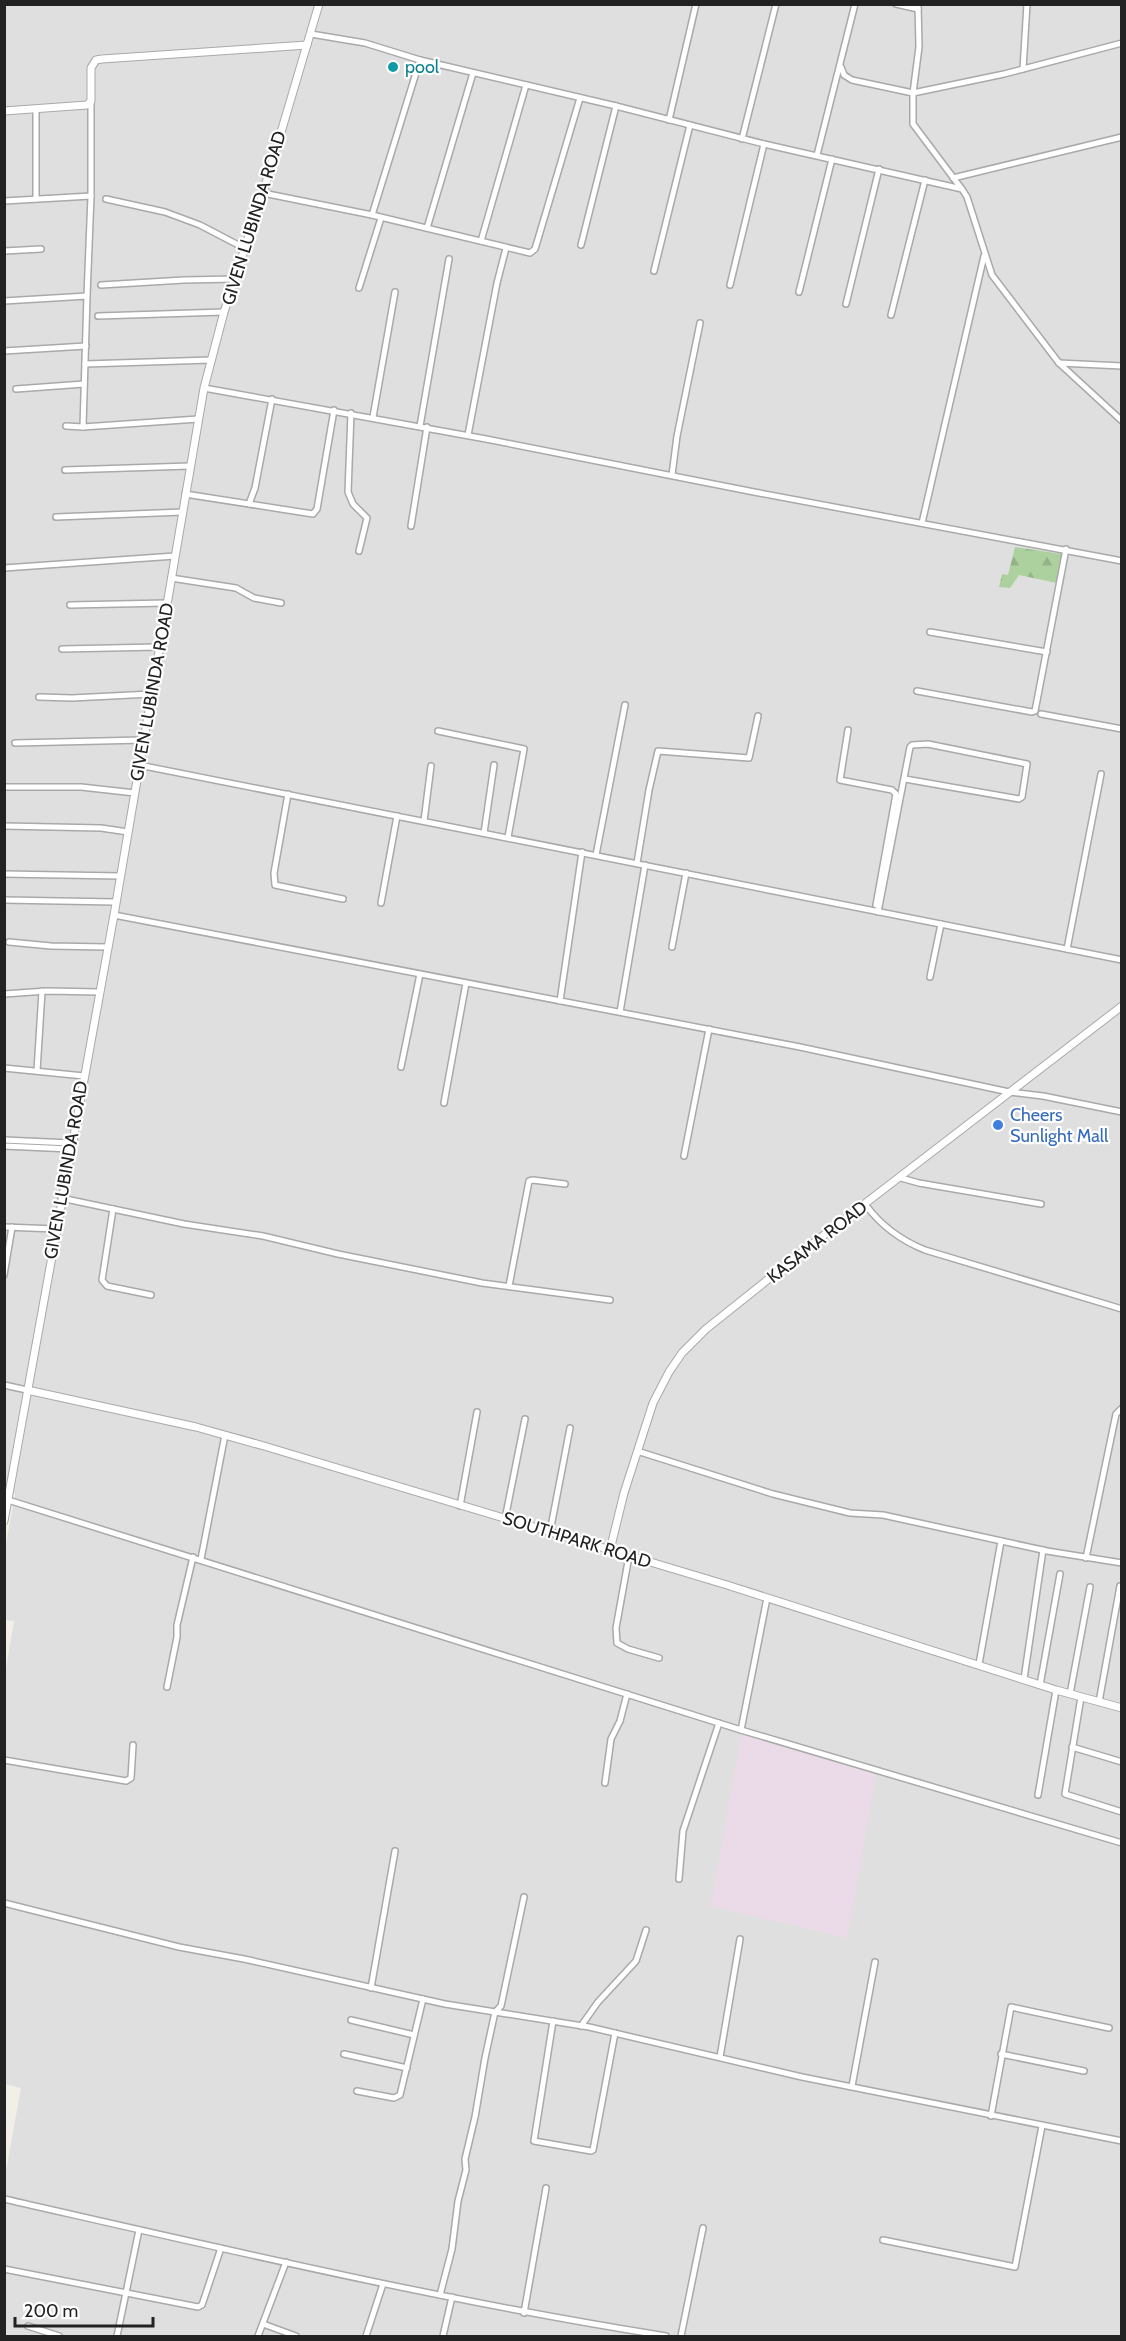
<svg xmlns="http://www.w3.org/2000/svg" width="1126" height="2341" viewBox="0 0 1126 2341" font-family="Cabin,sans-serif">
<defs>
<pattern id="forest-firs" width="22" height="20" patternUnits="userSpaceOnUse" patternTransform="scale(1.5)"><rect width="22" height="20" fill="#add19e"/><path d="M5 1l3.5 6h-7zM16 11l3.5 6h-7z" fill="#95b388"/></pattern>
</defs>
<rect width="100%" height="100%" fill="#f2efe9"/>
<polygon fill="#e0dfdf" points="5,5 1121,5 1121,2336 5,2336 5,2176 21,2088 5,2084 4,1680 14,1621 5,1620 4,1555 15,1494 4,1492"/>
<polygon fill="#ebdbe8" points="742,1731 876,1773 847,1938 711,1906"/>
<polygon fill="url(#forest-firs)" points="1015,547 1062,554 1057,583 1019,575 1010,588 999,587 1002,574 1008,575"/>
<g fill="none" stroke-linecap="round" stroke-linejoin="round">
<g stroke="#a9a9a9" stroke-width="8">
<g id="minor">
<polyline points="896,4 918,9"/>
<polyline points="918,4 919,47 913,93 913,124 961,188"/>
<polyline points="311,34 365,43 420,60 616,106 764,144 962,189 967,197 992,275 1059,363 1122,421"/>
<polyline points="841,67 844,75 852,80 913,93 1004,74 1122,43"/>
<polyline points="1023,69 1027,4"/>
<polyline points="36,109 36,199"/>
<polyline points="669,120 696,4"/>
<polyline points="742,139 776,4"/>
<polyline points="817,155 855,4"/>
<polyline points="953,178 1122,137"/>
<polyline points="263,193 372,215 530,253 535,249 580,98"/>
<polyline points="106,199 165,212 200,225 244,248"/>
<polyline points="4,201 91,196"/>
<polyline points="372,215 420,60"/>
<polyline points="427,228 473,73"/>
<polyline points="481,241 526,85"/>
<polyline points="581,245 616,106"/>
<polyline points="4,251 41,249"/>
<polyline points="654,271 690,125"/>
<polyline points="101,285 184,280 235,279"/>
<polyline points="730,285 764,144"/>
<polyline points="359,288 381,218"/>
<polyline points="799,292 832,159"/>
<polyline points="87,296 91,196 91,101"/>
<polyline points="4,301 87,296 83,427"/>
<polyline points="846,304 879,169"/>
<polyline points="891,315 925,180"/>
<polyline points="98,316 224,312"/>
<polyline points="4,351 86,346"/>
<polyline points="1059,363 1122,366"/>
<polyline points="85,364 211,360"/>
<polyline points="204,388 486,439 754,492 1122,561"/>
<polyline points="16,389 84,384"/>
<polyline points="351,413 348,492 353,504 367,518 359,551"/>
<polyline points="373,417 395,292"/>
<polyline points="66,426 83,427 198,419"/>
<polyline points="420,426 449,259"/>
<polyline points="468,435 497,283 506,248"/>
<polyline points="65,470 190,466"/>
<polyline points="672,475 677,436 700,323"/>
<polyline points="185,494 313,514 317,509 334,410"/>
<polyline points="249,504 255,488 272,399"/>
<polyline points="56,517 183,512"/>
<polyline points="922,523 984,256"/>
<polyline points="411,526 427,427"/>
<polyline points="4,568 175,556"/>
<polyline points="171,578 236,588 254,598 281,603"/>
<polyline points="70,605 166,603"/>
<polyline points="930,632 1047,652"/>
<polyline points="62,649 158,647"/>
<polyline points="917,691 1032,712 1035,711 1066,549"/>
<polyline points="39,697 72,698 151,694"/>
<polyline points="1041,714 1122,729"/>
<polyline points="848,730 840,780 892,790 896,794 876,905"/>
<polyline points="438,731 524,749 508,837"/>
<polyline points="15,743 143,740"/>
<polyline points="139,765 1122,960"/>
<polyline points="4,787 81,787 135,793"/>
<polyline points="288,794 274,873 275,885 343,899"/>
<polyline points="424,821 431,766"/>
<polyline points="4,826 101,828 128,832"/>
<polyline points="484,833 494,765"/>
<polyline points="596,855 625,705"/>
<polyline points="637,863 649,790 658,751 749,758 758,716"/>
<polyline points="4,874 120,876"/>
<polyline points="4,900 115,902"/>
<polyline points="381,903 397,816"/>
<polyline points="878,912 910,747 912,745 928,744 1027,764 1022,797 1019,799 905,779"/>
<polyline points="114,915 800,1047 1009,1092 1043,1096 1122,1112"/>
<polyline points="9,942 51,946 107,947"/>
<polyline points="672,947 686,873"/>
<polyline points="1067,949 1101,774"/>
<polyline points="930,977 941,924"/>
<polyline points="4,994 47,991 99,992"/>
<polyline points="560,1001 582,852"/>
<polyline points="620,1012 645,865"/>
<polyline points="401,1067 420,974"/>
<polyline points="4,1068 84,1076"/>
<polyline points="37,1071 42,991"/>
<polyline points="444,1103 466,983"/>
<polyline points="4,1140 71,1143"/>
<polyline points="4,1146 70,1149"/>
<polyline points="684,1156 709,1029"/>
<polyline points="901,1178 919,1183 1041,1204"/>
<polyline points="61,1198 184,1224 263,1236 338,1254 482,1283 610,1300"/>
<path d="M865,1204C881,1226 900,1240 925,1250L1122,1309"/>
<polyline points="113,1209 102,1280 107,1286 151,1295"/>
<polyline points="4,1227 56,1229"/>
<polyline points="4,1275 12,1227"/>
<polyline points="509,1286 529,1181 533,1180 565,1184"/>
<polyline points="4,1385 27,1390"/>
<polyline points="637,1451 773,1494 850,1513 883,1515 1047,1551 1122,1563"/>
<polyline points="8,1500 741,1730 1122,1843"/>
<polyline points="460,1506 477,1412"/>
<polyline points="505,1519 525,1419"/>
<polyline points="550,1532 570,1428"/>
<polyline points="629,1556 616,1628 617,1643 628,1649 659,1658"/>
<polyline points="1086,1558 1116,1414 1122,1408"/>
<polyline points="201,1559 225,1435"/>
<polyline points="979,1664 1001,1541"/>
<polyline points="1024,1679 1043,1550"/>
<polyline points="1040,1685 1060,1574"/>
<polyline points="167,1687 177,1637 177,1625 193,1557"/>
<polyline points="1070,1694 1090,1587"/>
<polyline points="1081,1697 1065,1794 1122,1812"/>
<polyline points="1099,1702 1120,1586"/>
<polyline points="741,1730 767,1598"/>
<polyline points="1072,1747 1122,1762"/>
<polyline points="4,1760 126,1781 131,1778 133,1745"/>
<polyline points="605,1783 611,1739 620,1721 627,1694"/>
<polyline points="1038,1795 1056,1690"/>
<polyline points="679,1879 683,1831 719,1723"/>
<polyline points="4,1903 179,1947 244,1959 445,2004 589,2027 802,2077 1122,2141"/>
<polyline points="371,1988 395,1851"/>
<polyline points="351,2020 414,2035"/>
<polyline points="553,2021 534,2141 591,2151 593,2150 615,2033"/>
<polyline points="581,2026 598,2002 636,1961 646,1930"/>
<polyline points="344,2054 407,2068"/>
<polyline points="1001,2054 1084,2071"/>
<polyline points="720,2057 740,1939"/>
<polyline points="852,2086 875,1962"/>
<polyline points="357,2091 394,2098 400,2095 423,1999"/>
<polyline points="991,2116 1011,2007 1109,2028"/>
<path d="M4,2199C224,2249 444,2301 666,2336"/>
<polyline points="883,2240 1015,2267 1042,2126"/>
<polyline points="4,2269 198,2307 202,2305 221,2248"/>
<polyline points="440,2295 452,2249 458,2201 466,2170 465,2159 475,2117 485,2058 495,2012 501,2006 524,1897"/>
<polyline points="524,2313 546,2188"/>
<polyline points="263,2324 296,2336"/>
<polyline points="28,2326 59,2336"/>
<polyline points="117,2336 139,2230"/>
<polyline points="258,2336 286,2262"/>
<polyline points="366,2336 383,2284"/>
<polyline points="443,2336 452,2297"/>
<polyline points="681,2336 703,2228"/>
</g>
</g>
<g stroke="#a9a9a9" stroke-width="9">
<g id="tertiary">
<polyline points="4,111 87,105 91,101 91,68 96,60 102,59 307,45"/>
<polyline points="27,1390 196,1427 264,1446 727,1585 1056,1690 1122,1708"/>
<polyline points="4,1521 114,915 204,388 224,312 263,193 319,4"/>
<polyline points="610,1550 624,1493 653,1403 669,1372 682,1353 706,1329 815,1242 1122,1006"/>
</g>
</g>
<use href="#minor" stroke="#fff" stroke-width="5"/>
<use href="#tertiary" stroke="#fff" stroke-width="7"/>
</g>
<circle fill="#0f9aa8" stroke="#fff" stroke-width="2" cx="393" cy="67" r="6"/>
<circle fill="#3f7fe0" stroke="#fff" stroke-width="2" cx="998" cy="1125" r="6"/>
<g text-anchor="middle" stroke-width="4.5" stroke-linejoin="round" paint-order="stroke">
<g font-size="18" fill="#0d838f" stroke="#fff" text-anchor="start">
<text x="405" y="73">pool</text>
</g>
<g font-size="18" fill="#222" stroke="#fff">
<text transform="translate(254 218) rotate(-73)" y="6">GIVEN LUBINDA ROAD</text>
<text transform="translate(152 692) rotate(-80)" y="6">GIVEN LUBINDA ROAD</text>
<text transform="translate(66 1170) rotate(-80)" y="6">GIVEN LUBINDA ROAD</text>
<text transform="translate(817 1242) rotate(-38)" y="6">KASAMA ROAD</text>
<text transform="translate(577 1540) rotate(17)" y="6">SOUTHPARK ROAD</text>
</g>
<g font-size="18" fill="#366cbe" stroke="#fff" text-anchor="start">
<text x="1010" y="1121">Cheers<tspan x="1010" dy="21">Sunlight Mall</tspan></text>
</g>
</g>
<rect width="1126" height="2341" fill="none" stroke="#222222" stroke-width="12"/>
<path d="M15 2317v9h138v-9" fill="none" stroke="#222222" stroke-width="3"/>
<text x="24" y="2317" font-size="18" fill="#222222" stroke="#ffffff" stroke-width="4.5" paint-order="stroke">200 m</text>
</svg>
